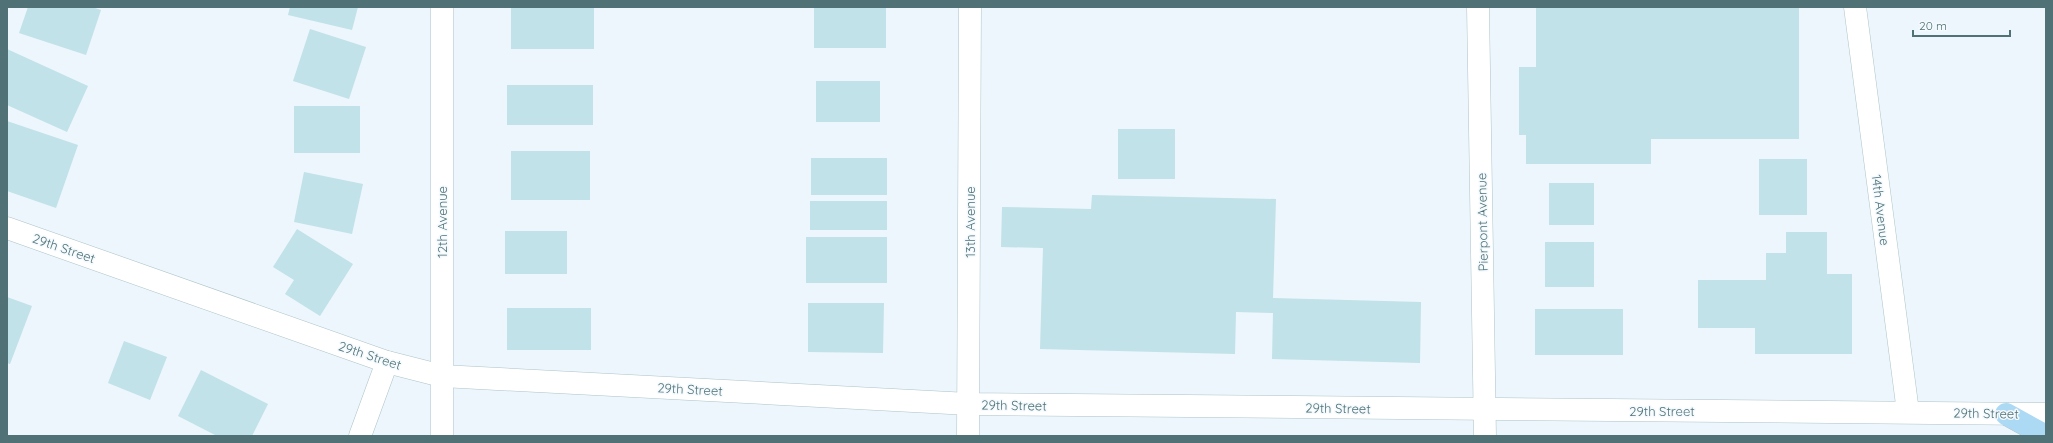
<svg xmlns="http://www.w3.org/2000/svg" width="2053" height="443" viewBox="0 0 2053 443" font-family="Quicksand,sans-serif">
<rect width="100%" height="100%" fill="#edf6fc"/>
<g fill="#c0e2e8">
<polygon points="28,7 92,7 101,10 86,55 19,33"/>
<polygon points="290,7 358,7 352,30 288,15"/>
<rect x="511" y="7" width="83" height="42"/>
<rect x="814" y="7" width="72" height="41"/>
<polygon points="1536,7 1799,7 1799,139 1651,139 1651,164 1526,164 1526,135 1519,135 1519,67 1536,67"/>
<polygon points="310,29 366,47 349,99 293,81"/>
<polygon points="7,49 88,86 67,132 7,105"/>
<rect x="816" y="81" width="64" height="41"/>
<rect x="507" y="85" width="86" height="40"/>
<rect x="294" y="106" width="66" height="47"/>
<polygon points="7,121 78,145 56,208 7,191"/>
<rect x="1118" y="129" width="57" height="50"/>
<rect x="511" y="151" width="79" height="49"/>
<rect x="811" y="158" width="76" height="37"/>
<rect x="1759" y="159" width="48" height="56"/>
<polygon points="304,172 363,184 352,234 294,222"/>
<rect x="1549" y="183" width="45" height="42"/>
<polygon points="1092,195 1276,199 1273,298 1421,302 1420,363 1272,359 1273,313 1236,312 1235,354 1040,349 1043,248 1001,247 1002,207 1091,209"/>
<rect x="810" y="201" width="77" height="29"/>
<polygon points="297,229 353,264 320,316 285,294 294,280 273,267"/>
<rect x="505" y="231" width="62" height="43"/>
<polygon points="1786,232 1827,232 1827,274 1852,274 1852,354 1755,354 1755,328 1698,328 1698,280 1766,280 1766,253 1786,253"/>
<rect x="806" y="237" width="81" height="46"/>
<rect x="1545" y="242" width="49" height="45"/>
<polygon points="7,297 32,306 10,364 7,363"/>
<polygon points="808,303 884,303 883,353 808,352"/>
<rect x="507" y="308" width="84" height="42"/>
<rect x="1535" y="309" width="88" height="46"/>
<polygon points="124,341 167,357 150,400 108,383"/>
<polygon points="201,370 268,404 252,436 217,436 178,416"/>
</g>
<g fill="none" stroke-linecap="round" stroke-linejoin="round">
<g stroke="#adc4c9" stroke-width="23">
<g id="minor">
<polyline points="1478,7 1485,436"/>
<polyline points="1855,7 1908,412"/>
<polyline points="7,228 387,362 442,376 969,404 2046,414"/>
<polyline points="360,436 387,362"/>
<polyline points="442,436 442,7"/>
<polyline points="968,436 970,7"/>
</g>
</g>
<g stroke="#b2c1c3" stroke-width="23">
<polyline id="major" points="2006,414 2046,436"/>
</g>
<use href="#minor" stroke="#fff" stroke-width="22"/>
<use href="#major" stroke="#acd9f4" stroke-width="22"/>
</g>
<g text-anchor="middle" stroke-width="3" stroke-linejoin="round" paint-order="stroke">
<g font-size="13" fill="#507276" stroke="#f4fafe">
<text transform="translate(1881 210) rotate(83)" y="5">14th Avenue</text>
<text transform="translate(442 222) rotate(-90)" y="5">12th Avenue</text>
<text transform="translate(970 222) rotate(-90)" y="5">13th Avenue</text>
<text transform="translate(1482 222) rotate(-91)" y="5">Pierpont Avenue</text>
<text transform="translate(64 248) rotate(19)" y="5">29th Street</text>
<text transform="translate(370 355) rotate(18)" y="5">29th Street</text>
<text transform="translate(690 389) rotate(3)" y="5">29th Street</text>
<text transform="translate(1014 405) rotate(1)" y="5">29th Street</text>
<text transform="translate(1338 408) rotate(1)" y="5">29th Street</text>
<text x="1662" y="416">29th Street</text>
<text transform="translate(1986 413) rotate(1)" y="5">29th Street</text>
</g>
</g>
<rect width="2053" height="443" fill="none" stroke="#507276" stroke-width="16"/>
<path d="M1913 30v6h97v-6" fill="none" stroke="#507276" stroke-width="2"/>
<text x="1919" y="30" font-size="12" fill="#507276" stroke="#f4fafe" stroke-width="3" paint-order="stroke">20 m</text>
</svg>
